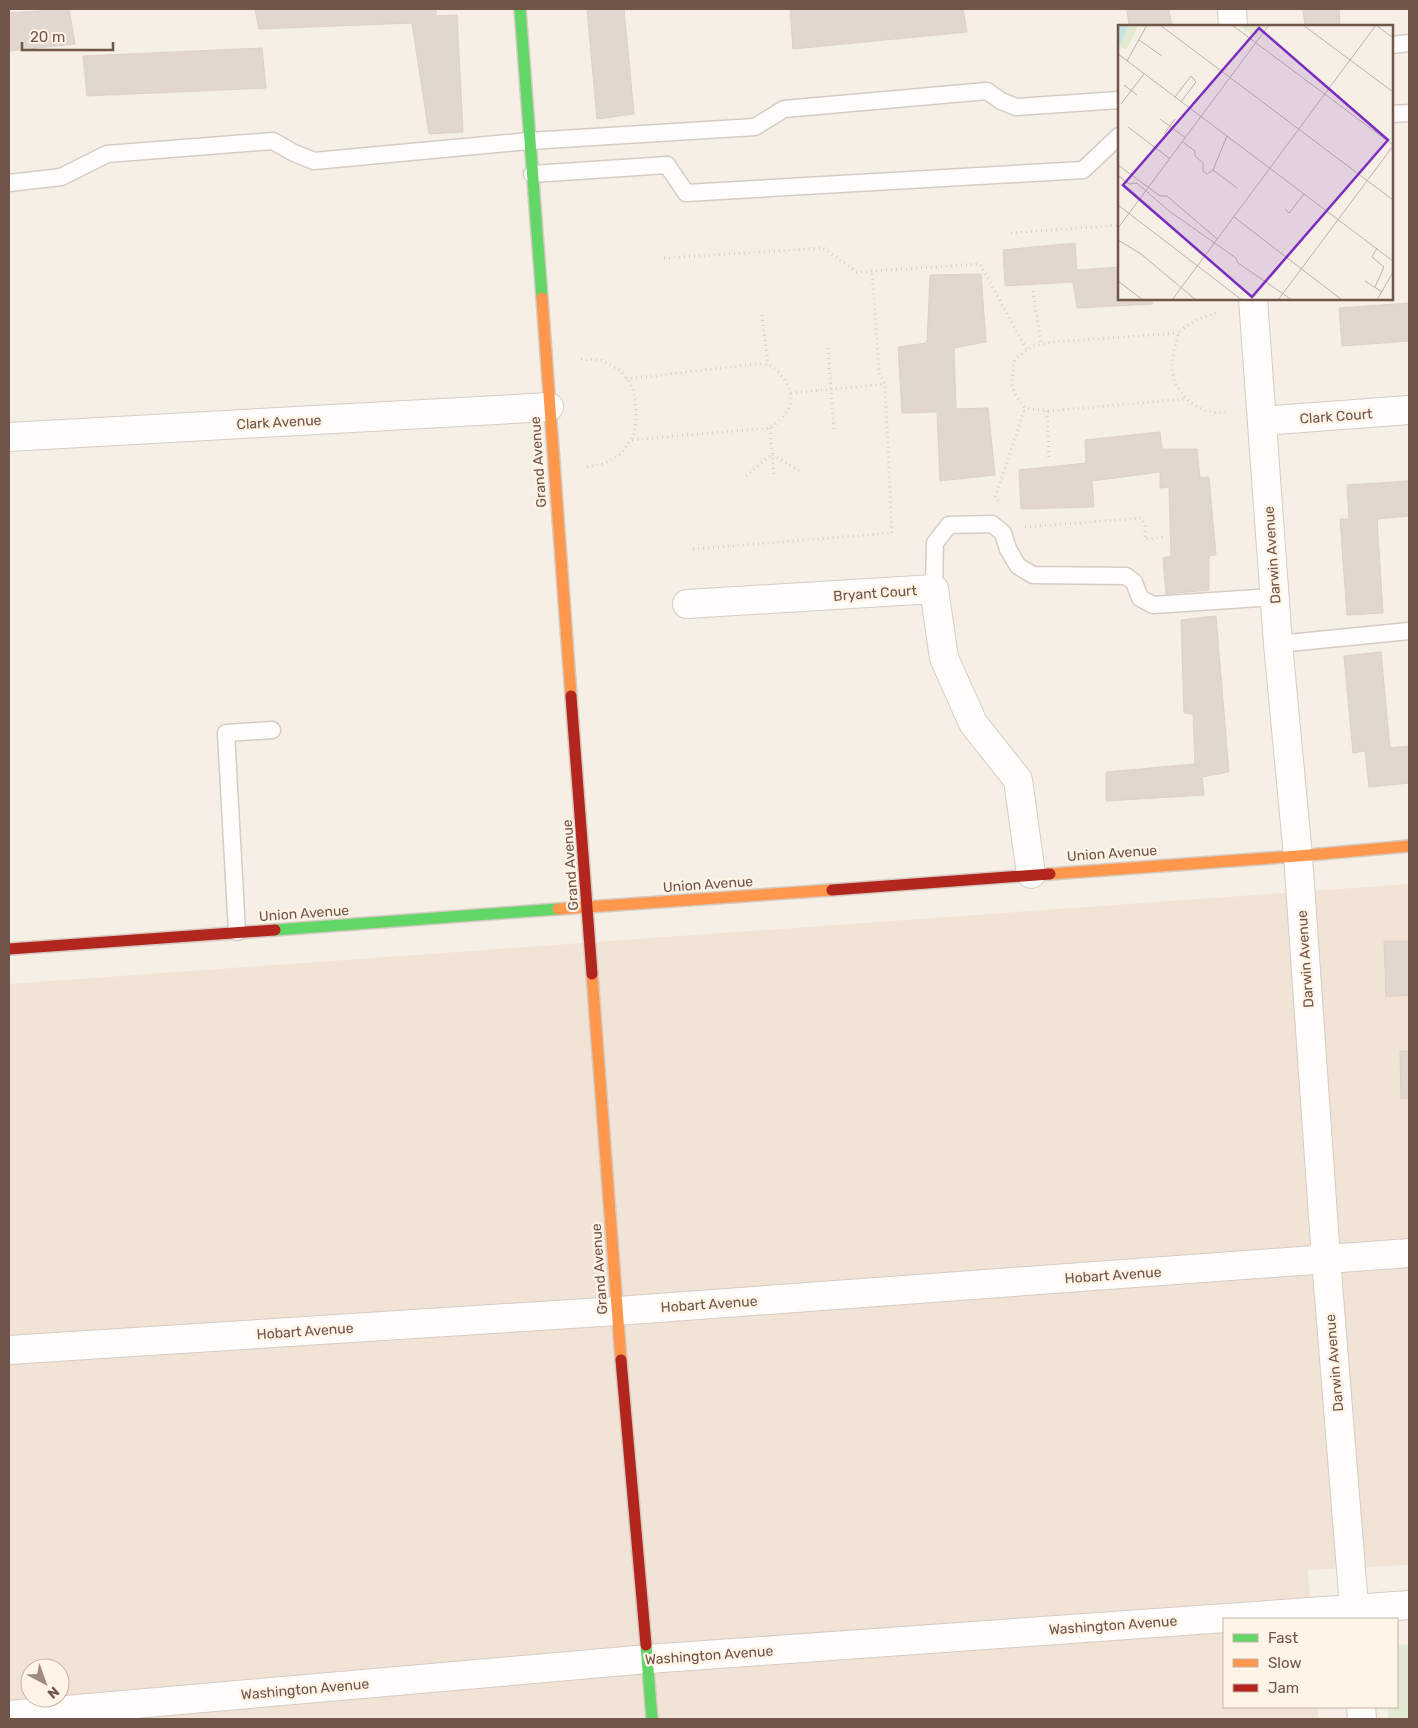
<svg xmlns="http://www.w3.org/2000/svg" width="1418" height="1728" viewBox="0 0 1418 1728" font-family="Rubik,sans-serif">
<rect width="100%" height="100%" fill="#f5efe6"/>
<path fill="#f1e4d6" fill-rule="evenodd" d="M1409,884V1565L1308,1570L1312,1619H1224V1707H1318V1719H9V984ZM30,1668H60V1698H30Z"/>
<polygon fill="#e2ebd1" points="1409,1644 1409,1719 1388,1719 1388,1707 1397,1707 1397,1645"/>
<g fill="#e1d7ce" stroke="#ddd1c9">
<polygon points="69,9 75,44 9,51 9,13"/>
<polygon points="255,9 436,9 436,16 457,15 463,132 429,134 412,23 259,29"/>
<polygon points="587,9 624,9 634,114 597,119"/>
<polygon points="790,9 963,9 967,32 793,49"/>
<polygon points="1127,9 1169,9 1172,26 1129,26"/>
<polygon points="1303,9 1339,9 1340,26 1305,26"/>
<polygon points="262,48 266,88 87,96 83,56"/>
<polygon points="1075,243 1077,270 1119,267 1119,299 1152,299 1153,304 1077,308 1073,282 1005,286 1003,250"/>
<polygon points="981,274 986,342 954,348 956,409 988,408 995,475 940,481 937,412 902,413 898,347 927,343 930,275"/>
<polygon points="1409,303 1409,341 1342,346 1339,308"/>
<polygon points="1160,432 1162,449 1197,449 1200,478 1209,477 1216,555 1209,556 1209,590 1166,594 1163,558 1171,556 1169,487 1160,488 1160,472 1092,481 1094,507 1021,509 1019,470 1086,463 1085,440"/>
<polygon points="1409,481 1409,516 1377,519 1383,613 1347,615 1340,519 1349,519 1347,485"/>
<polygon points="1216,616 1229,772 1202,777 1204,795 1106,801 1106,772 1195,764 1193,714 1184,713 1181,620"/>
<polygon points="1381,652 1390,748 1409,746 1409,783 1369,787 1365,751 1353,753 1344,656"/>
<polygon points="1384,941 1409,941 1409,995 1386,997"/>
<polygon points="1400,1051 1409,1051 1409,1098 1401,1099"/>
</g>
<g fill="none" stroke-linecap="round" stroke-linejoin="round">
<g stroke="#d6ccc5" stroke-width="19">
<g id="lane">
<polyline points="1392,45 1409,43"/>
<polyline points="1392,114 1409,113"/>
<polyline points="532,174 667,165 686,193 1083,170 1119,136"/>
<polyline points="9,183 61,177 107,154 273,141 294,153 314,161 529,141 755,127 784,109 987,91 1001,101 1016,107 1119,100"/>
<polyline points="934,589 935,543 949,525 992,524 1003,533 1008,549 1018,566 1033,575 1126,576 1134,582 1140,598 1153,605 1274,597"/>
<polyline points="1278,644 1409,631"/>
<polyline points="237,932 226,733 272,730"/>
</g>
</g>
<g stroke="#d6ccc5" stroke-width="30">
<g id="street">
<polyline points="1232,9 1233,26"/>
<polyline points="1253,299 1278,644 1298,856 1326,1259 1355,1619"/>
<polyline points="1262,421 1409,410"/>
<polyline points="9,437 549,407"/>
<polyline points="687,604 934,589 944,658 973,723 1018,780 1031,874"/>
<polyline points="9,1350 617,1311 1409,1253"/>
<polyline points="1361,1707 1362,1719"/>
<polyline points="9,1715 648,1659 1409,1605"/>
</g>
</g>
<g stroke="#d6cbc3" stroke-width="14">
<g id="fast">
<polyline points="520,9 542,298"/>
<polyline points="275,930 558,909"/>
<polyline points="646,1645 652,1719"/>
</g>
</g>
<g stroke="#d6cbc3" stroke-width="14">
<g id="slow">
<polyline points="542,298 571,696"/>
<polyline points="1050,874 1298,856 1409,846"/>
<polyline points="558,909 832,890"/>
<polyline points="592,974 621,1360"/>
</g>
</g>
<g stroke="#d6cbc3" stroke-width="14">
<g id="jam">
<polyline points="571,696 592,974"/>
<polyline points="832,890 1050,874"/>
<polyline points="9,949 275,930"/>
<polyline points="621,1360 646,1645"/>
</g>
</g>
<g stroke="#d9cfcb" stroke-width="3" stroke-dasharray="1 4" stroke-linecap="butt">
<polyline points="1011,233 1119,225"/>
<polyline points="664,258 823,248 857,272 980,264 1027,350"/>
<polyline points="1033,291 1041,344"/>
<path d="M1216,313C1204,317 1188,322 1179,333C1177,336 1177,341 1176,344C1172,356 1170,370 1175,382C1183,401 1207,418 1227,411"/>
<polyline points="762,315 768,365"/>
<path d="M1179,333L1053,342L1033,346L1015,359C1010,383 1009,388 1025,408L1047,411L1186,399"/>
<polyline points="828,348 834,429"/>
<polyline points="581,359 601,360 621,371 633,388 636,410 635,433 621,454 603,464 586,467"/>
<path d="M626,379L756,364C760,364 765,364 768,365C781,370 794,390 790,404C787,415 778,422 770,428L631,440"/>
<polyline points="791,393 885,384"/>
<polyline points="1047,411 1049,461"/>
<polyline points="770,428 774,477"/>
<polyline points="746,476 772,454 799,471"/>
<polyline points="998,501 995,497 1025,408"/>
<polyline points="1025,527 1141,518 1145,526 1145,539 1164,537"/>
<polyline points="693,549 892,533 885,384 879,373 872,271"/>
</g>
<use href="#lane" stroke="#fefdfb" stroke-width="16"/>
<use href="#street" stroke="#fefdfb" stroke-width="28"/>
<use href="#fast" stroke="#63d668" stroke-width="11"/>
<use href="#slow" stroke="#ff974d" stroke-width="11"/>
<use href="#jam" stroke="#b3261e" stroke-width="11"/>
</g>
<g text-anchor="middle" stroke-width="4.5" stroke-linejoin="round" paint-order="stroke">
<g font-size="14" fill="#715548" stroke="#fff4e6">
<text transform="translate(1336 416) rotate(-4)" y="5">Clark Court</text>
<text transform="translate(279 422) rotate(-3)" y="5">Clark Avenue</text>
<text transform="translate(538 462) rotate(-94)" y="5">Grand Avenue</text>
<text transform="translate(1272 555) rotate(-94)" y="5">Darwin Avenue</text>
<text transform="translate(875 593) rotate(-4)" y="5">Bryant Court</text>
<text transform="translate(1112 853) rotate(-4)" y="5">Union Avenue</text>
<text transform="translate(570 865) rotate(-94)" y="5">Grand Avenue</text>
<text transform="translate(708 884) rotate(-4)" y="5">Union Avenue</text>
<text transform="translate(304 913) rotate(-4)" y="5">Union Avenue</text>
<text transform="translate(1305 959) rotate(-94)" y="5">Darwin Avenue</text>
<text transform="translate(599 1269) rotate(-94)" y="5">Grand Avenue</text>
<text transform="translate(1113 1275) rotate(-4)" y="5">Hobart Avenue</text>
<text transform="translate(709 1304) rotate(-4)" y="5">Hobart Avenue</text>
<text transform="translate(305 1331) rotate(-4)" y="5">Hobart Avenue</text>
<text transform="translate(1334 1363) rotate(-95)" y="5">Darwin Avenue</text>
<text transform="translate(1113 1625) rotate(-4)" y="5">Washington Avenue</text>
<text transform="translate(709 1655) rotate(-4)" y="5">Washington Avenue</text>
<text transform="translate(305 1689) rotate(-5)" y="5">Washington Avenue</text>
</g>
</g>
<g transform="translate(1118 25)">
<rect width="275" height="275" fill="#f5efe6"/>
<path d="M11,0H21L9,24L0,22ZM121,0H148L138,13Z" fill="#e2ebd1"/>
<path d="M0,0H11L0,23Z" fill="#c9e4e5"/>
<path fill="none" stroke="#c0b1a7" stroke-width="1" d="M42,0L275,175M114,0L275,120M185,0L275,67M258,0L275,13M21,15L44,31M0,29L275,236M9,36L29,0M6,60L19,70M57,72L73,51L78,57L63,77M3,79L26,49M42,94L68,113M10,102L52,134M46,109L57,94M109,111L95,145L119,163M65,117L77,126V131L85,138V146L89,149L95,145M0,140L42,171H49L99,214M0,150L11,159L19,158L51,186L118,233L120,238L174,275M0,180L124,275M167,184L171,188L186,169M116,192L224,275M0,203L151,0M0,215L23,229L78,275M0,256L25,275M247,256L264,267M257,262L266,242L254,232L259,223M54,275L258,0M160,275L275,121M259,275L275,247"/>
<path fill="#7b2cbf" fill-opacity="0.15" stroke="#7b2cbf" stroke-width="2.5" d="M141,3L270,115L134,272L5,160Z"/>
<rect width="275" height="275" fill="none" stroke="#715548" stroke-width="2.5"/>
</g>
<rect width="1418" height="1728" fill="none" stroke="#715548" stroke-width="20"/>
<rect x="1223" y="1618" width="175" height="90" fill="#fff4e6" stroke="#c6b4a7"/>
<rect x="1233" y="1634" width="25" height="8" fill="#63d668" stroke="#c6b4a7"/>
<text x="1268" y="1643" font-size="15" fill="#715548">Fast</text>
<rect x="1233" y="1659" width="25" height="8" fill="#ff974d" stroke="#c6b4a7"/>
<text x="1268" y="1668" font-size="15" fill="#715548">Slow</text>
<rect x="1233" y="1684" width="25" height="8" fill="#b3261e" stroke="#c6b4a7"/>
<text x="1268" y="1693" font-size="15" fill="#715548">Jam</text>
<g transform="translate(45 1683) rotate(139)"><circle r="24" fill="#fff4e6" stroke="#c6b4a7"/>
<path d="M0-4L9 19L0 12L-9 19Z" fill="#9f8b7f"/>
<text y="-8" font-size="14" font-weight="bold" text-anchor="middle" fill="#715548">N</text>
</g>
<path d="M22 42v8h91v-8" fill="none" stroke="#715548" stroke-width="2.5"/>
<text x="30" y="42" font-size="15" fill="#715548" stroke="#fff4e6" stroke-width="4" paint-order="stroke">20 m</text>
</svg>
